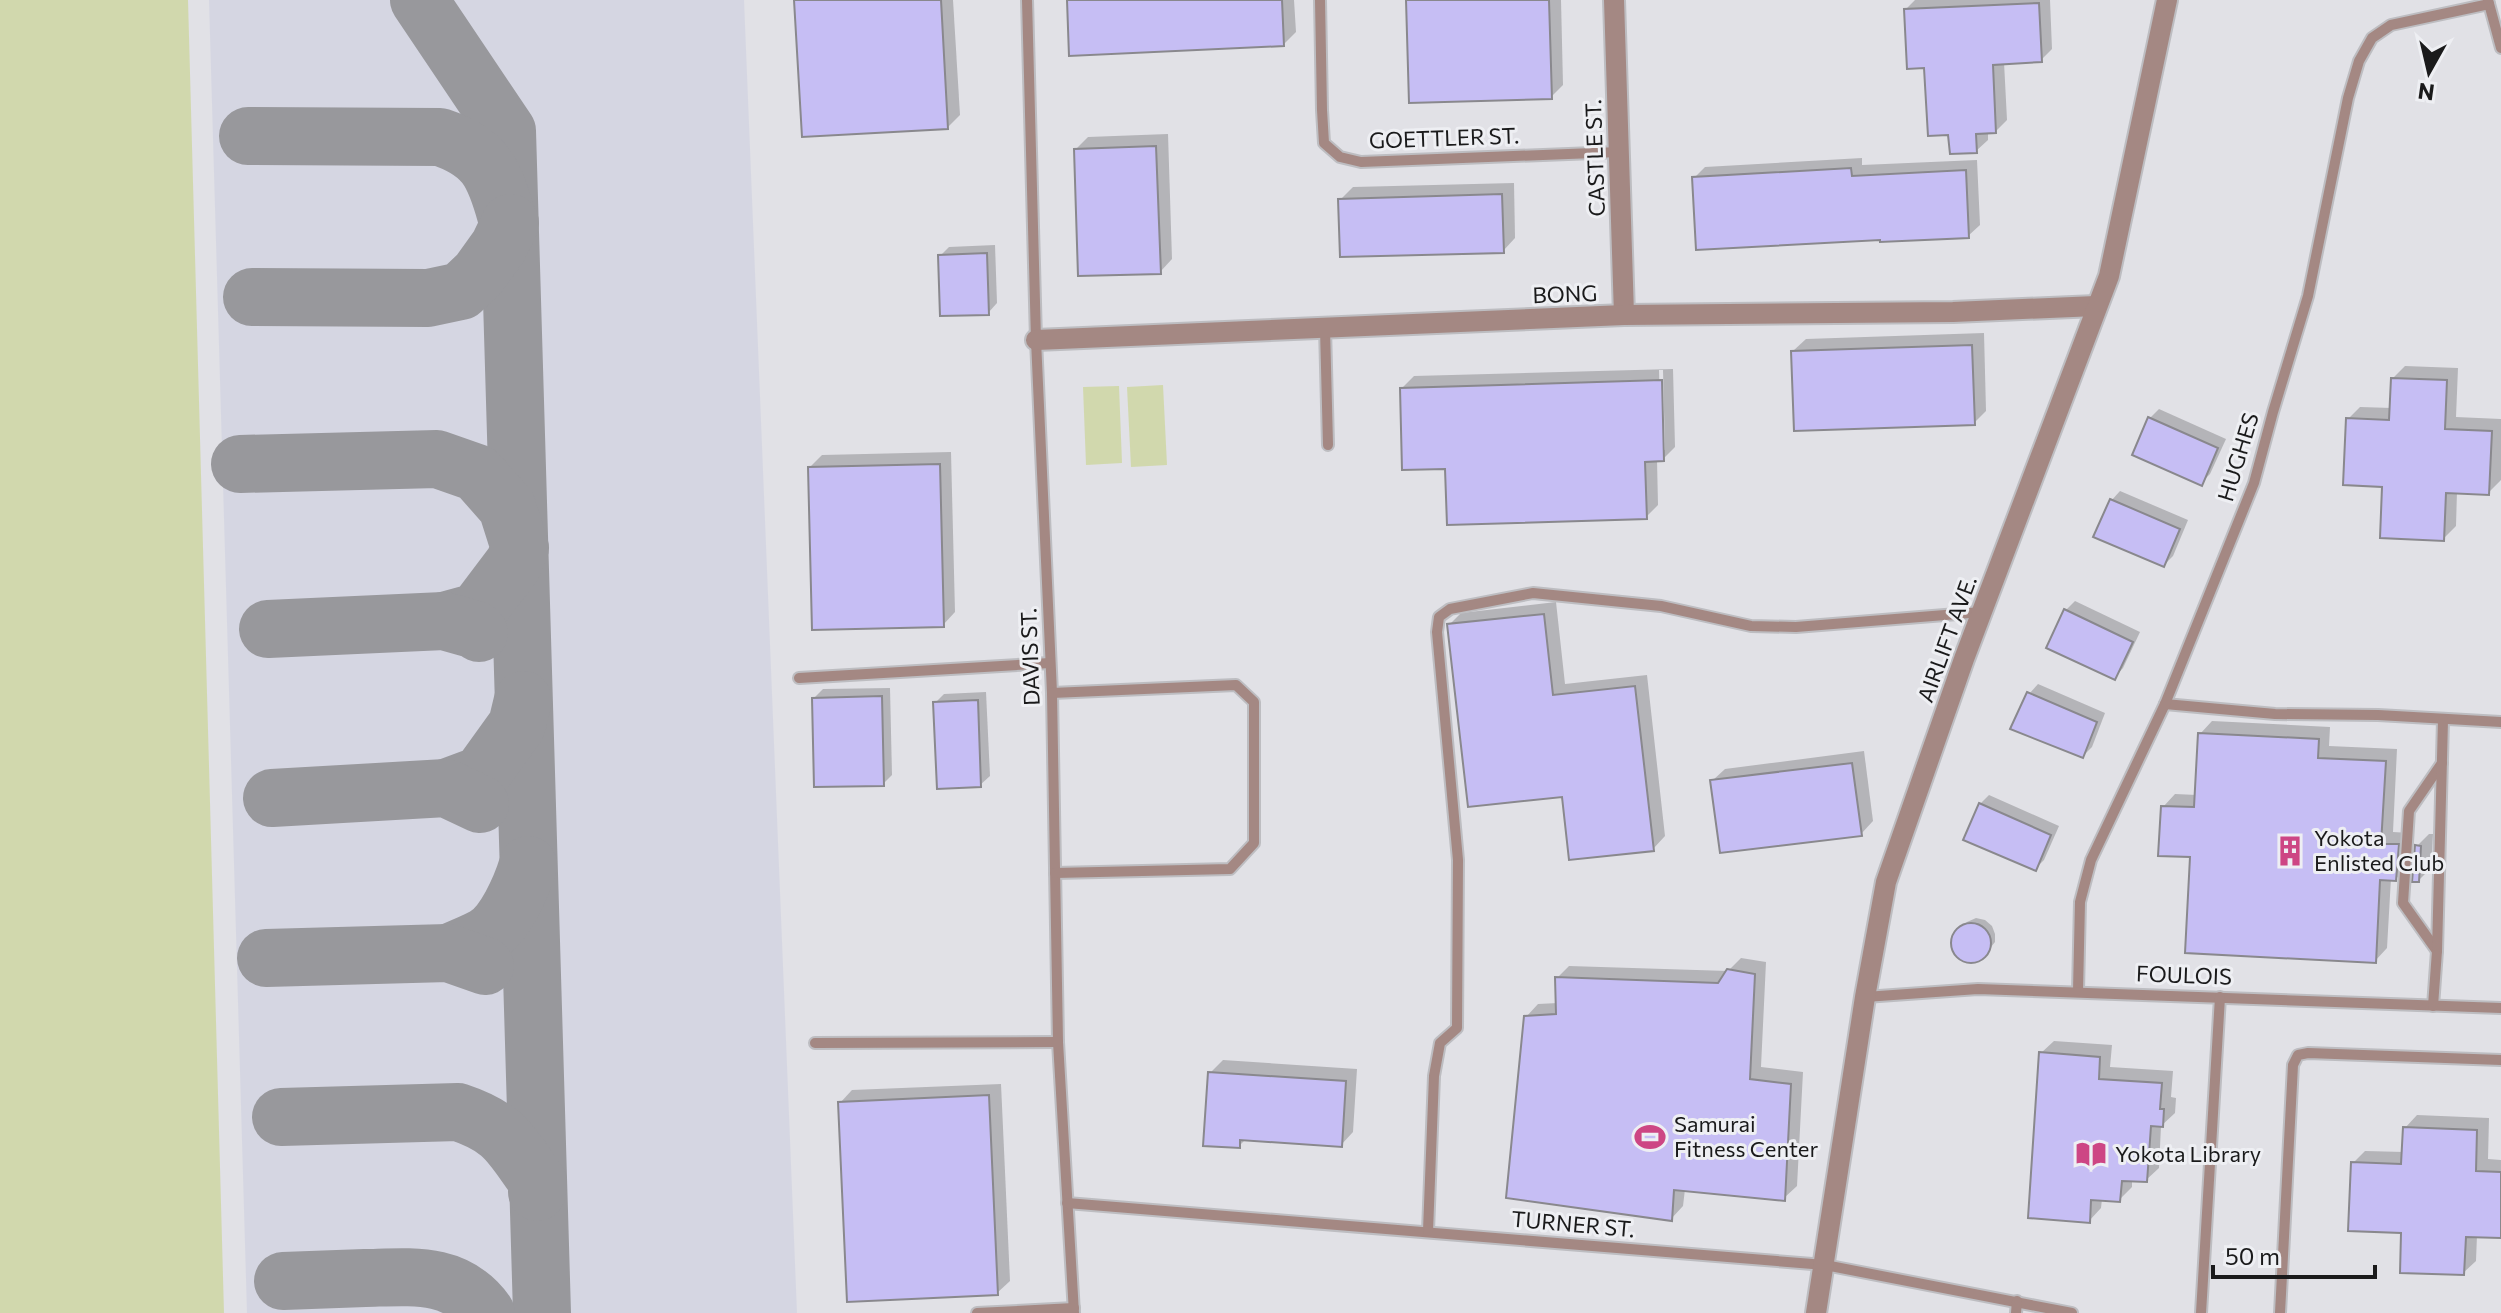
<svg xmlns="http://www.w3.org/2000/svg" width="2501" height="1313" viewBox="0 0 2501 1313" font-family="Commissioner,sans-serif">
<rect width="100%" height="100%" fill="#e1e1e6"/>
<polygon fill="#d5d6e2" points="209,0 744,0 797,1313 247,1313"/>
<g fill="#d1d8ad">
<polygon points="0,0 188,0 224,1313 0,1313"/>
<polygon points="1163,385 1167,465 1131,467 1127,387"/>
<polygon points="1119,386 1122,463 1086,465 1083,387"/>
</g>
<g fill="#0003" fill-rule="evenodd">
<polygon points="796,0 953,0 960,115 948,127"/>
<polygon points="1069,0 1294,0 1296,32 1283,45"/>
<polygon points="1408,0 1561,0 1563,85 1551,97"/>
<polygon points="1915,0 2050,0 2052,49 2041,60 2004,62 2007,120 1996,131 1988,132 1988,140 1976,151 1950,133 1906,9"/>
<polygon points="1168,134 1172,259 1160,272 1076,149 1088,137"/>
<polygon points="1862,158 1862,165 1977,160 1980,225 1968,236 1694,178 1705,167"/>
<polygon points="1514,183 1515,238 1503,251 1340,200 1353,187"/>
<polygon points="995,245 997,303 988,313 940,256 949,247"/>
<polygon points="1984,333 1986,411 1974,423 1793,351 1806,339"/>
<polygon points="2405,366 2458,368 2456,417 2501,419 2501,480 2488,493 2457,491 2456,526 2443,539 2384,485 2348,419 2360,407 2392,408 2393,378"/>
<path d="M1673,369L1675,447L1663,459L1657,460L1658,505L1646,517L1447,467L1402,388L1414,376ZM1659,370H1663L1665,450H1661Z"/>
<polygon points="2159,409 2226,439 2210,474 2201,483 2150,418"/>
<polygon points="951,452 955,612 943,625 810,467 822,455"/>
<polygon points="2120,491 2188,520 2173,556 2164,565 2111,501"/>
<polygon points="2075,601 2140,632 2123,668 2114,678 2066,610"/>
<polygon points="1556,602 1565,684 1647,675 1665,836 1653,849 1563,795 1449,625 1461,613"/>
<polygon points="2038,684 2105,713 2092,747 2083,756 2029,694"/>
<polygon points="890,688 892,775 883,784 814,698 823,689"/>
<polygon points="986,692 990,776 980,785 935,703 944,694"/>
<polygon points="2212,721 2330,727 2329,746 2397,749 2393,832 2410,833 2408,866 2396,879 2391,878 2387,948 2375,961 2192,855 2163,807 2175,794 2197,795 2200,734"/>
<polygon points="1864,751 1873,821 1861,834 1712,781 1725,769"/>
<polygon points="1989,795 2059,826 2044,860 2035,869 1980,804"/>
<polygon points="2429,834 2433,834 2431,868 2419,880 2417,846"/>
<polygon points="1976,918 1985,920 1992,926 1995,934 1995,942 1983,957 1975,961 1965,960 1957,955 1953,946 1954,936 1967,922"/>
<polygon points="1741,958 1766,962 1761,1067 1803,1072 1797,1186 1784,1198 1685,1189 1683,1206 1671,1219 1526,1017 1538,1004 1558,1003 1557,978 1569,966 1728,971"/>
<polygon points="2054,1041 2112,1045 2110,1067 2173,1071 2171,1097 2176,1098 2175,1113 2161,1126 2159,1168 2146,1180 2132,1179 2132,1187 2119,1200 2102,1199 2101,1208 2089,1221 2041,1053"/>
<polygon points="1223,1060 1357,1069 1353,1132 1341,1145 1247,1138 1239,1146 1210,1073"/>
<polygon points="1001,1084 1010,1281 997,1293 840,1103 852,1090"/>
<polygon points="2417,1115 2489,1118 2488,1159 2501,1160 2501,1236 2477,1235 2476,1261 2463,1273 2404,1232 2353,1163 2365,1151 2404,1152 2405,1128"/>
</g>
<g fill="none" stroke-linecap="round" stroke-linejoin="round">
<g stroke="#98989c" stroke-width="58">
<polyline points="419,0 507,131 542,1313"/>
<path d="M248,136L440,137C485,152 494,172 506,215"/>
<polyline points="252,297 428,298 461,291 479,274 499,246 510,223"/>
<polyline points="240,464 437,459 477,473 507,507 520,548 514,563 477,612 444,621"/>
<polyline points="268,629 444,621 476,630 479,633"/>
<polyline points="446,788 481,775 517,725 523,700"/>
<polyline points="272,798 446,788 480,804"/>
<path d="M448,953C460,948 473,943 484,937C505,925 521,888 528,865"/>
<polyline points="266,958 448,953 485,966"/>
<path d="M281,1117L458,1112C506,1128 510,1144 538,1182L537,1192"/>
<path d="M283,1281C311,1280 338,1279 365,1278C411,1277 456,1271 486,1313"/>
</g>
</g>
<g fill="#c6bef4" stroke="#89888d" stroke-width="2">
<polygon points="794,0 941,0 948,129 802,137"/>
<polygon points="1067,0 1282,0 1284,46 1069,56"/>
<polygon points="1406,0 1549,0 1552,99 1409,103"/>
<polygon points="2039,3 2042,62 1993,65 1996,133 1976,134 1977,153 1950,154 1948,135 1928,136 1924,68 1907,69 1904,9"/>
<polygon points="1156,146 1161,274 1078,276 1074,149"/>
<polygon points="1851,168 1852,176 1966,170 1969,238 1880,242 1880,240 1696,250 1692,177"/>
<polygon points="1502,194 1504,253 1340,257 1338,199"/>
<polygon points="987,253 989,315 940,316 938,255"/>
<polygon points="1972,345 1975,425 1794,431 1791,351"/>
<polygon points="2391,378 2447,380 2445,429 2492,431 2489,495 2446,493 2444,541 2380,538 2382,487 2343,485 2346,418 2389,420"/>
<polygon points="1662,380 1664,461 1645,462 1647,519 1447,525 1445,469 1402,470 1400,388"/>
<polygon points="2148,417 2218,448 2202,486 2132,455"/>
<polygon points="940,464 944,627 812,630 808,467"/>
<polygon points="2110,499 2180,529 2164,567 2093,537"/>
<polygon points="2064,609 2133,642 2115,680 2046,648"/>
<polygon points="1544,614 1553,695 1635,686 1654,851 1569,860 1562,797 1468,807 1447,624"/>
<polygon points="2027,692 2097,722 2083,758 2010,729"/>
<polygon points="882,696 884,786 814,787 812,698"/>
<polygon points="978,700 981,787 937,789 933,702"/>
<polygon points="2198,733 2319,739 2318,758 2386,761 2381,844 2399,844 2396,881 2380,880 2376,963 2185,953 2190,857 2158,856 2161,806 2194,807"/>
<polygon points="1852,763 1862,836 1720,853 1710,780"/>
<polygon points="1979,803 2051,835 2036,871 1963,840"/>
<polygon points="2415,845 2421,846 2419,882 2412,882"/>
<circle cx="1971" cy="943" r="20"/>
<polygon points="1727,969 1755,974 1750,1079 1791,1084 1785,1201 1674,1190 1672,1221 1506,1198 1524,1016 1556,1014 1555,977 1718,983"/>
<polygon points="2039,1052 2100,1057 2099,1079 2162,1083 2160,1109 2164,1109 2163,1127 2151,1126 2147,1182 2122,1181 2120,1202 2091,1200 2090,1223 2028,1218"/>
<polygon points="1208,1072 1346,1081 1342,1147 1240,1140 1240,1148 1203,1146"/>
<polygon points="989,1095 998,1295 847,1302 838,1102"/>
<polygon points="2403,1127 2477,1130 2476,1171 2501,1172 2501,1238 2466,1237 2464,1275 2400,1273 2401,1233 2348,1231 2351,1162 2401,1164"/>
</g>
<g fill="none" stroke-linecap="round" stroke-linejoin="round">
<g stroke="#bdbdc1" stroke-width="14">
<g id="service">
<polyline points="1027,0 1036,340 1052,693 1058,1042 1074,1313"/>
<polyline points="1320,0 1322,110 1324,143 1340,157 1361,162 1619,152"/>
<polyline points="2488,0 2501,48"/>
<polyline points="1325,328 1328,445"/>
<polyline points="799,678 1050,663"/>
<polyline points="1052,693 1236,685 1254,702 1254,843 1230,869 1055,873"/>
<polyline points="2165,704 2275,714 2378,715 2501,722"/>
<polyline points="2437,951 2403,903 2409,811 2442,763"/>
<polyline points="2078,991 2080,902 2091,860 2165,704 2254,483 2273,412 2308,296 2348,98 2359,61 2372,38 2391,25 2489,4"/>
<polyline points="1865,997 1978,989 2501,1008"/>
<polyline points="2433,1006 2437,951 2443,720"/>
<polyline points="815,1043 1058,1042"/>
<polyline points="1067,1203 1825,1265 2072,1313"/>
<polyline points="1428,1231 1434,1076 1440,1043 1457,1028 1458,860 1437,632 1439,617 1450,609 1533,593 1661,606 1751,626 1796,627 1982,612"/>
<polyline points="977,1313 1074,1308"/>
<polyline points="2016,1313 2017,1301"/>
<polyline points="2201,1313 2220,997"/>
<polyline points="2280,1313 2293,1065 2298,1055 2308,1053 2501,1060"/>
</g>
</g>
<g stroke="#bdbdc1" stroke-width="24">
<g id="minor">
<polyline points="1614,0 1624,315"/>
<polyline points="1036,340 1624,315 1953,312 2096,306"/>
<polyline points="1816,1313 1865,997 1886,882 1964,659 2109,276 2167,0"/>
</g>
</g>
<use href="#service" stroke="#a48883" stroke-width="10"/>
<use href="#minor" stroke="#a48883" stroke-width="20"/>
</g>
<defs>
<g id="building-bare" transform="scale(2.4)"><path d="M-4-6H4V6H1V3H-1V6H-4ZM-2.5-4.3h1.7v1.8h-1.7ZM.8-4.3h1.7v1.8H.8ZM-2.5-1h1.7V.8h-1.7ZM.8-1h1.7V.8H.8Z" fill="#cd4684" stroke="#eeeff3" stroke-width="2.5" paint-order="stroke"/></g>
<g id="stadium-bare" transform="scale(2.4)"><path d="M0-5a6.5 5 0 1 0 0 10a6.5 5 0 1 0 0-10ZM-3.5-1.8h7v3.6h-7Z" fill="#cd4684" stroke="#eeeff3" stroke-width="2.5" paint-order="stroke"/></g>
<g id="library-bare" transform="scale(2.4)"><path d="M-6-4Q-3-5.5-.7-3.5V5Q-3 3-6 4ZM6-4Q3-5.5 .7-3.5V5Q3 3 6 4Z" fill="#cd4684" stroke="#eeeff3" stroke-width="2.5" paint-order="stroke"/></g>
</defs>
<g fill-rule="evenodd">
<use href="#building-bare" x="2290" y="851"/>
<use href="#stadium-bare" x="1650" y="1137"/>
<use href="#library-bare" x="2091" y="1154"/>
</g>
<g text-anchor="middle" stroke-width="6" stroke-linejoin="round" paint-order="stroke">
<g font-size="22" fill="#1a1a1b" stroke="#eeeff3">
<text transform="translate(1444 138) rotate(-2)" y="8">GOETTLER ST.</text>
<text transform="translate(1595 158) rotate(-92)" y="8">CASTLE ST.</text>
<text transform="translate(1565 294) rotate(-2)" y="8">BONG</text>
<text transform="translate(2238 457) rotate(-73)" y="8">HUGHES</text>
<text transform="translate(1947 639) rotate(-70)" y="8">AIRLIFT AVE.</text>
<text transform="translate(1030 657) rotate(-92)" y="8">DAVIS ST.</text>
<text transform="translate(2184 975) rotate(2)" y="8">FOULOIS</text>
<text transform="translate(1573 1224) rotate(5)" y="8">TURNER ST.</text>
</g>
<g font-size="22" fill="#1a1a1b" stroke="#eeeff3" text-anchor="start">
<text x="2314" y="846">Yokota<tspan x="2314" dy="25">Enlisted Club</tspan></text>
<text x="1674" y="1132">Samurai<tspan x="1674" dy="25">Fitness Center</tspan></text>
<text x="2115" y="1162">Yokota Library</text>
</g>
</g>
<g transform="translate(2429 72) rotate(188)" stroke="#eeeff3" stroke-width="6" paint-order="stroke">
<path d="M0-6L14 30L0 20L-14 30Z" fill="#1a1a1b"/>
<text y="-12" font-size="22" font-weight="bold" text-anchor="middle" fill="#1a1a1b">N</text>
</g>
<path d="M2213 1265v12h162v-12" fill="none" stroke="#1a1a1b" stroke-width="4"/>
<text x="2225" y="1265" font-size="24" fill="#1a1a1b" stroke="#eeeff3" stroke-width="6" paint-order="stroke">50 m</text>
</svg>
